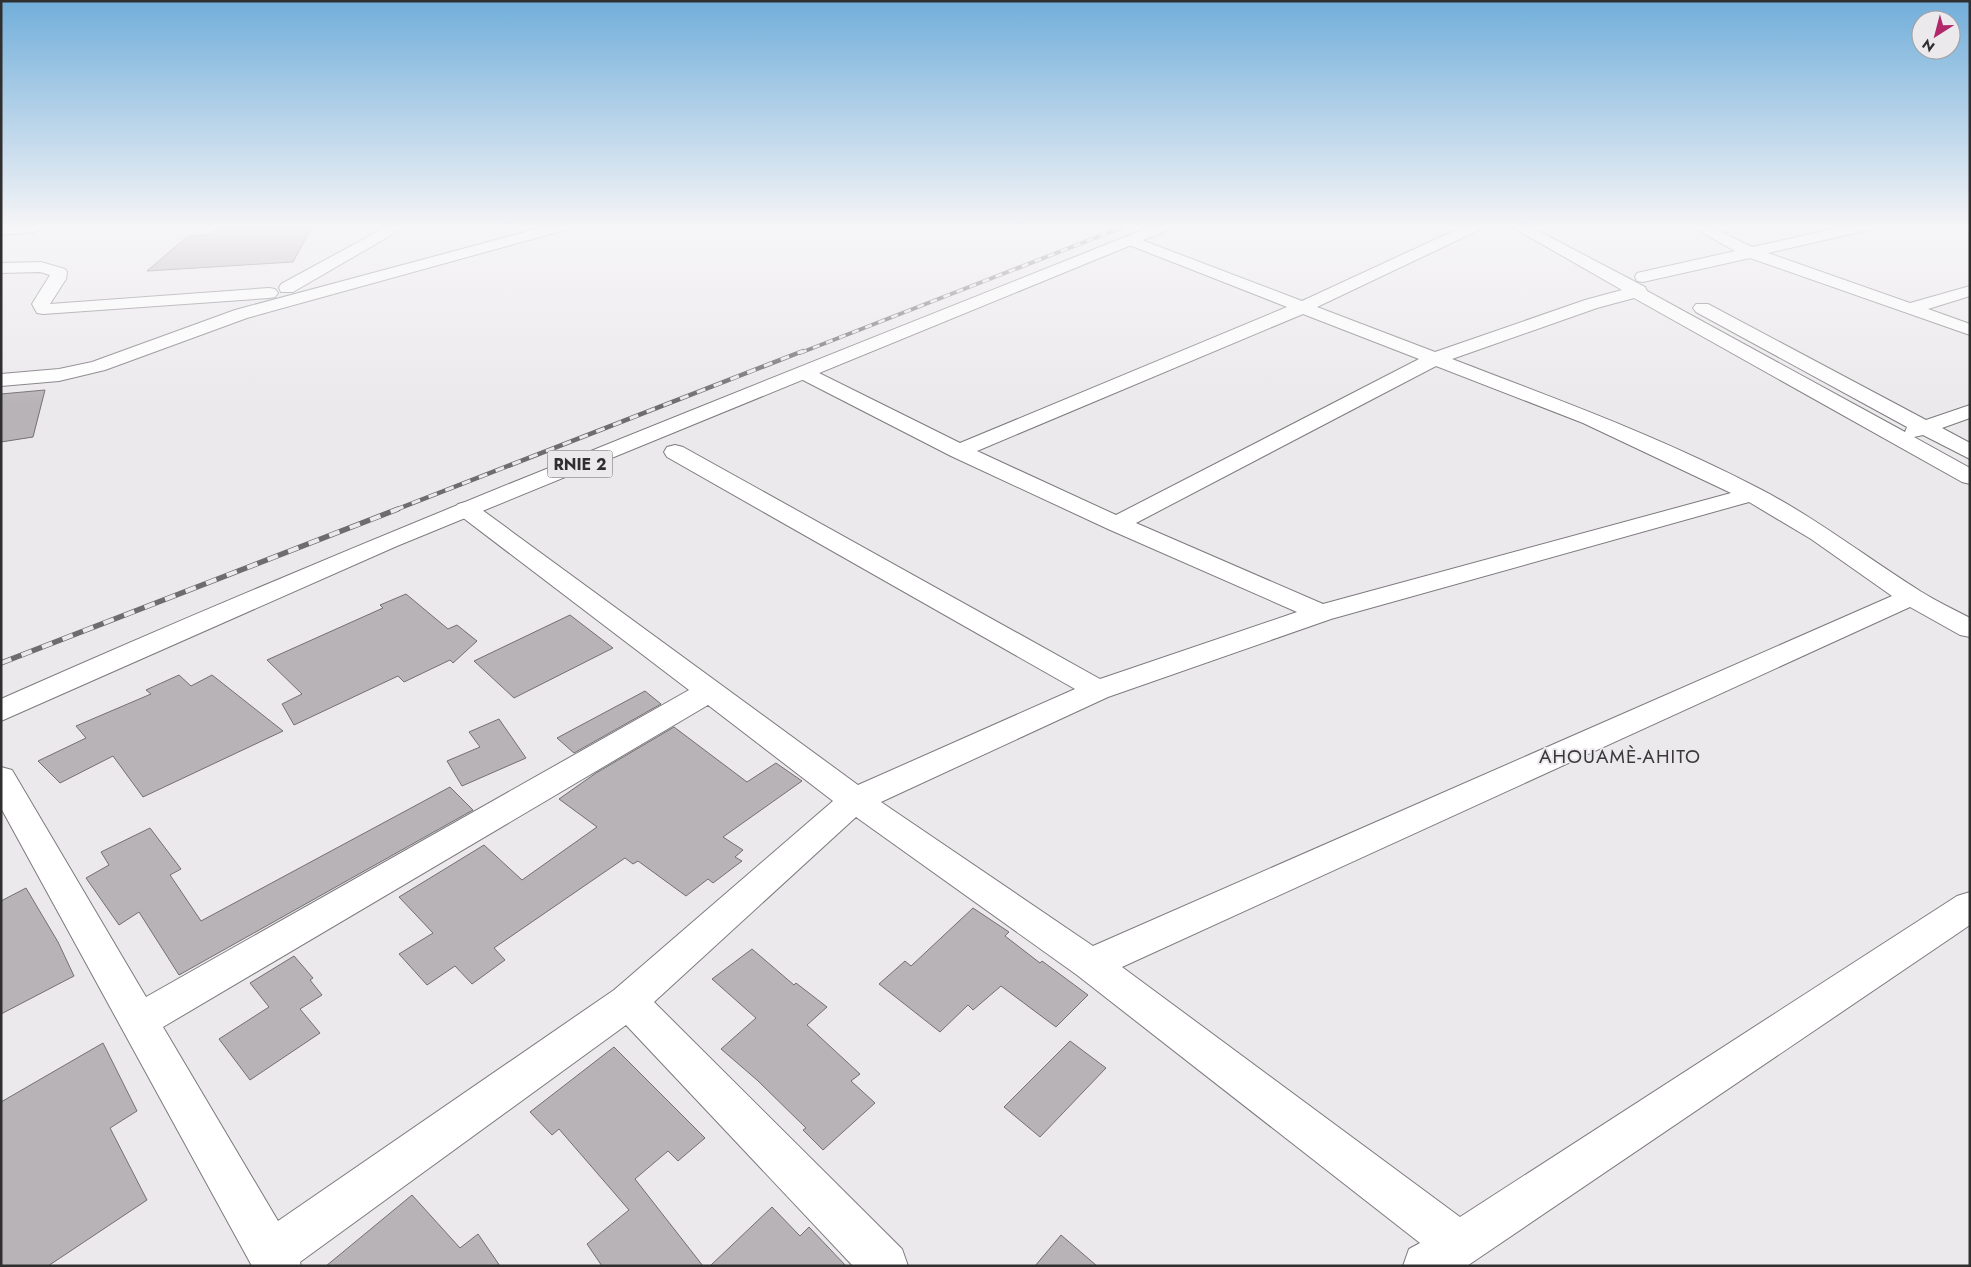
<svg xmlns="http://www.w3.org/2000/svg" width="1971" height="1267" viewBox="0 0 1971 1267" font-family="Jost,sans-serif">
<rect width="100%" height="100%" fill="#ece9ed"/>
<g fill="#b8b3b6" stroke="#736f72">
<polygon points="218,227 312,227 293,262 147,271 188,236 209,235"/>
<polygon points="45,390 33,437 1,442 1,394"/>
<polygon points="406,594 448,629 457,625 477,641 453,663 450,660 404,682 398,676 294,725 282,704 302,694 267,660 383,608 380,605"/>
<polygon points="570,615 613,648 514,698 474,661"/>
<polygon points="179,675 191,686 212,675 283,731 143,797 113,756 60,783 38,761 86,738 76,726 151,694 146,690"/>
<polygon points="645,691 661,704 574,753 557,738"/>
<polygon points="499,719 526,758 462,786 447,761 480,747 469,732"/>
<polygon points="674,727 747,782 776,763 802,781 723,837 743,850 735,857 742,861 713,883 708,879 686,896 638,861 633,864 625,858 494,948 505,960 472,984 455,966 427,985 399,954 433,933 399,897 484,845 522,880 597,827 559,799 596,773"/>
<polygon points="450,787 473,810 179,975 139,912 119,925 86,878 109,865 101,852 150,828 181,869 170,875 201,921"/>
<polygon points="26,888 58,942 74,976 1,1014 1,901"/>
<polygon points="973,908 1009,932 1005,936 1040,963 1042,961 1088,995 1056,1027 1001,986 973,1010 968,1005 940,1032 879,984 905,961 911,966"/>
<polygon points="752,949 794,985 796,983 827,1007 807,1025 860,1074 851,1081 875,1103 823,1150 803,1130 806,1128 757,1080 721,1049 756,1018 712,979"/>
<polygon points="294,956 313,978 310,980 322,995 300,1009 320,1033 250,1080 219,1039 269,1007 250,983"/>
<polygon points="1070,1041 1106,1068 1040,1137 1004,1107"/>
<polygon points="103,1043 137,1111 110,1128 147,1200 48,1266 1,1266 1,1102"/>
<polygon points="614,1047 705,1138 678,1161 668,1151 635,1179 703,1266 602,1266 587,1244 629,1210 559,1129 552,1135 530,1112"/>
<polygon points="412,1195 460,1248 478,1234 500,1266 326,1266"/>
<polygon points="772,1207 800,1236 809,1227 846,1266 710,1266"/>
<polygon points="1061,1235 1097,1266 1035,1266"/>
</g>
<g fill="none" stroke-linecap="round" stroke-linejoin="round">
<g stroke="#7d7a7e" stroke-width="2">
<g id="minor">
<polygon points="1,227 43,227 35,232 1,235"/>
<polygon points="386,227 405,227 293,292 281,292 279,288 281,284"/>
<polygon points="544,227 568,227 565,230 247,318 105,370 59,381 1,386 1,374 59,369 92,362 235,310"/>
<path d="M1462,227H1482L1479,230L1317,307L1435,352L1585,300L1622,290L1512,227H1531L1645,287L1647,291L1905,432L1907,427L1696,312L1693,308L1696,304H1708L1926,420L1970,405V418L1942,428L1970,443V459L1923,435L1914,437L1970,468V484L1962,482L1634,298L1597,308L1452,359C1556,399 1661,437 1760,489C1816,518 1866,557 1920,591C1936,601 1953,609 1970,618V637L1960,635L1910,607L1122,967L1460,1217L1957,896L1970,892V925L1467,1266H1403L1409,1249L1420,1243L1077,975L856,817L654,1002L902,1249L908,1266H853L626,1025L300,1262L301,1266H252L1,808V767L12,770L146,997L689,690L458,514L454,509L458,504L466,502L474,504L858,785L1075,689L667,457L664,452L667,447L675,445L683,447L1100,679L1297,612L1108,529L951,456L797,377L794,373L797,369H811L960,443L1287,307L1124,243L1121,240L1124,237H1134L1302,301ZM1303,314L1419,359L1116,515L977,451ZM1436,366L1583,423L1731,493L1323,604L1136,523ZM1749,502L1811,539L1892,596L1093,946L881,802L1108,697L1331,619ZM708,705L833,801L614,990L278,1221L163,1027Z"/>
<polygon points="1692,227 1711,227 1752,247 1844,227 1870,227 1868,230 1768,253 1910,303 1970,286 1970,296 1928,309 1970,324 1970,335 1750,258 1643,282 1637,281 1635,277 1637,273 1735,251"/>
<polygon points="41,262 65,269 67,272 66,279 50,304 269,288 275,289 278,293 275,297 269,298 43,314 37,313 32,304 50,275 40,272 1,273 1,263"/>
</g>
</g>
<g stroke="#7d7a7e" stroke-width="2">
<path id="trunk" d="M1150,227H1171L1168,230L397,546L1,721V699C380,531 766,381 1150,227Z"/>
</g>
<use href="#minor" fill="#fff" fill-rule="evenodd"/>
<use href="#trunk" fill="#fff" fill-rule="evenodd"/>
<g stroke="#6e6c6e" stroke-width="4">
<polyline id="rail-far2" points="800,353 1123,227"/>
</g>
<g stroke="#6e6c6e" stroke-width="4.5">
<polyline id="rail-far1" points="395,510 803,351"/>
</g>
<g stroke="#6e6c6e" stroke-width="5.5">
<polyline id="rail" points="1,663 398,509"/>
</g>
<use href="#rail-far2" stroke="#ece9ed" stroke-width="2.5" stroke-dasharray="7" stroke-linecap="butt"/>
<use href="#rail-far1" stroke="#ece9ed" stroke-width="3" stroke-dasharray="9" stroke-linecap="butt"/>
<use href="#rail" stroke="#ece9ed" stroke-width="4" stroke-dasharray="11" stroke-linecap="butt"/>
</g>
<linearGradient id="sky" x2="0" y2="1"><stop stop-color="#71aeda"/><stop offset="0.56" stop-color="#f6f5f7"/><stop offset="1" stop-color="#f6f5f7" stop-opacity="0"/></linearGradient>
<rect width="1971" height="404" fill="url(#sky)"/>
<g text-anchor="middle" stroke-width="4" stroke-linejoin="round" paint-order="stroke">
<rect fill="#ece9ed" stroke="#686769" stroke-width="1" x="547.5" y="450.5" width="65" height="27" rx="4"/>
<g font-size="16" font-weight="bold" fill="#302f30">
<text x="580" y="470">RNIE 2</text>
</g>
<g font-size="19" letter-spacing="1" fill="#3b383c" stroke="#ece9ed">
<text x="1620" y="763">AHOUAMÈ-AHITO</text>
</g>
</g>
<rect width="1971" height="1267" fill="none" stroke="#302f30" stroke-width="5"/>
<g transform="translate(1936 35) rotate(216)"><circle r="24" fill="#ece9ed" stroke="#a19fa1"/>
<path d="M0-4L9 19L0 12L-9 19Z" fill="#b02869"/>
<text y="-8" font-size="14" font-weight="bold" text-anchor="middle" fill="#302f30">N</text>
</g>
</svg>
